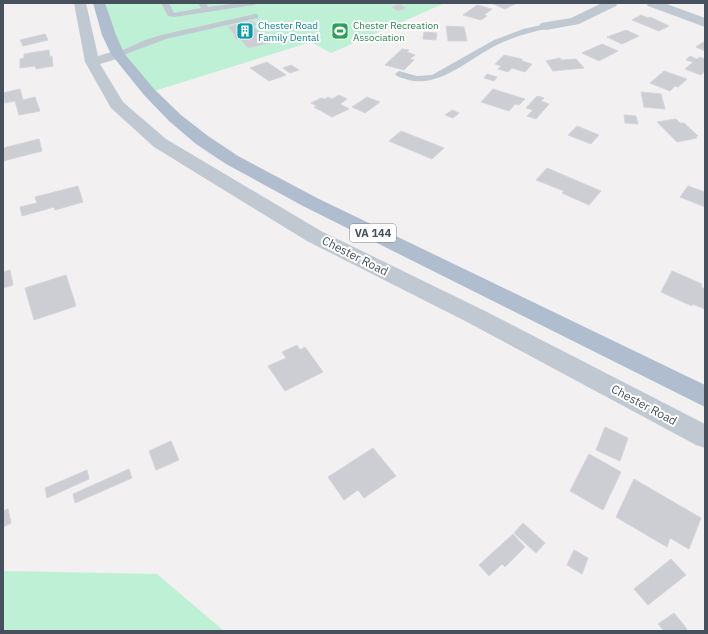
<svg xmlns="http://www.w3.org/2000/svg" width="708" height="634" viewBox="0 0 708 634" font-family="'IBM Plex Sans',sans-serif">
<rect width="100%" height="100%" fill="#f2f0f0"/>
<g fill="#bef0d5">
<polygon points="100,3 445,3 331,53 311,42 154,91 122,50"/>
<polygon points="3,571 157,574 224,631 3,631"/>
</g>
<g fill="#ccced4" stroke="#d4d5db">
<polygon points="491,3 517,3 505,9"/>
<polygon points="399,4 406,8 398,11 392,7"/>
<polygon points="477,5 492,9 484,15 487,16 481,20 463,15"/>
<polygon points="641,15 648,18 650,17 669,26 659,31 632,20"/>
<polygon points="252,21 257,25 253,26 265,38 270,37 274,42 248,48 240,39 236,39 233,36 236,36 228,27"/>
<polygon points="446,26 464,27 467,41 448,41"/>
<polygon points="626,30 639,36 622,44 607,37"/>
<polygon points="424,32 437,33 436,40 423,39"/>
<polygon points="45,34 48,40 23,46 20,40"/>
<polygon points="705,41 705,51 696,47"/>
<polygon points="602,44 618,51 599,61 582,53"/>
<polygon points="402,49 409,50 407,52 415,55 410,59 414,60 404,70 385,65"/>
<polygon points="49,50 50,57 52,56 53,66 36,69 35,66 20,68 20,59 24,58 24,54"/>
<polygon points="504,55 522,59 522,61 532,64 525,72 512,68 508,72 498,69 501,66 495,64"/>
<polygon points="690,56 697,59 700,57 705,59 705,71 701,75 685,69 693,62 686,60"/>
<polygon points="560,58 561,60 576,59 584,68 553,71 546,61"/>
<polygon points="267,62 286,75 269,81 250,68"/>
<polygon points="291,65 299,70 290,73 283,68"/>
<polygon points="664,71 687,79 678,87 675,86 670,91 650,83"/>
<polygon points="487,74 497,77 494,81 484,78"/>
<polygon points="20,89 23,100 35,97 40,111 19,115 15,101 5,103 3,93"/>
<polygon points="493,89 525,99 519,105 515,104 509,111 481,102"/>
<polygon points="641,92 661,94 665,109 644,107"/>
<polygon points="339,95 347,99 340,104 349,109 332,117 314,107 317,106 311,103 321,98 325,99 328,97 332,99"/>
<polygon points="537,96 544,98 541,101 549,104 536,119 527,116 533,110 526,108"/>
<polygon points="367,97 380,102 365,113 352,107"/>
<polygon points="452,110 459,113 453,118 445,115"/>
<polygon points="624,115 636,116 638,124 625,123"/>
<polygon points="676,119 680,123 684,123 698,136 695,136 697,138 677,142 657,122"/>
<polygon points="577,126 599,135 591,144 568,135"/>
<polygon points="401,131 444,148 432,159 389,141"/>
<polygon points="39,139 42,151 3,161 3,148"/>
<polygon points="547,168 601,191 589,205 562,193 564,191 536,180"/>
<polygon points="78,186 83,202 55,210 54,207 22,216 20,207 37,203 35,197"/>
<polygon points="688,186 705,192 705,207 680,197"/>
<polygon points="10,270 13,285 3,288 3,272"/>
<polygon points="672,271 702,284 701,287 705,289 705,309 692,304 692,306 661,292"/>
<polygon points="66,275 76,306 34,320 25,288"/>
<polygon points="297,345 300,350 305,347 323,372 285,391 268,366 286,358 282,352"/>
<polygon points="605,427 628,438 620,461 596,450"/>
<polygon points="171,441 179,460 156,470 149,451"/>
<polygon points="373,448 396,476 364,498 358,490 344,500 328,477"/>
<polygon points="589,454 621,472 603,510 570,491"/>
<polygon points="129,469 132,478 75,503 73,494"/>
<polygon points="87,470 89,479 47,498 45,488"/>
<polygon points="634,479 701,518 689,549 670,538 667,547 616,517"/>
<polygon points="8,509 11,523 3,527 3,511"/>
<polygon points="523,523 545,543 536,553 514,533"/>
<polygon points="513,534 525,547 505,567 502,564 489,576 479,565"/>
<polygon points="574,550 588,558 582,574 567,565"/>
<polygon points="671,559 686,575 648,605 634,589"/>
<polygon points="674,613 687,629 684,631 664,631 658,624"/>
</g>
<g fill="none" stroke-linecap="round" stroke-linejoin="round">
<g fill="#c0c9d2" fill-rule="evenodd">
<polygon points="161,3 169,3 174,13 201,8 198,3 206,3 208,7 238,3 258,3 254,5 174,17 168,16"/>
<polygon points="255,14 258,14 258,18 166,39 121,56 115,56 114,54 145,40 161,35"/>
<path d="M546,24H549V28C532,32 515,36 499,44C470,57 442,88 408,80C404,78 398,78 395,74L399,71L417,76L432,75L494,40L523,29Z"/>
</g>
<g fill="#c0c9d2" fill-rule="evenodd">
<polygon points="74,3 86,3 98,56 118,50 123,51 125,54 123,57 100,64 123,102 166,139 321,231 483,310 705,424 705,448 696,445 467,322 307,241 154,147 111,108 85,62"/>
<polygon points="602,3 618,3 616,6 579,24 546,30 541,29 539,26 541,23 571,18"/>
<polygon points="646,3 664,3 705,18 705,27 648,6"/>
</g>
<polygon fill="#afbdcf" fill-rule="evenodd" points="93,3 105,3 116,35 124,53 154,89 181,115 208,136 238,156 317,198 705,385 705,407 303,206 226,164 196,144 169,121 144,95 111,54 102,35"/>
</g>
<defs>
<g id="building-square" transform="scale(0.9)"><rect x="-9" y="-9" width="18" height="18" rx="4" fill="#0f9aa8" stroke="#fff"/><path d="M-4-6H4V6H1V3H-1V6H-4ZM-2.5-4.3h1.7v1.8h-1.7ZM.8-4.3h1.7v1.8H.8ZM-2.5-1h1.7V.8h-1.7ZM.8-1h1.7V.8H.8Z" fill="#fff"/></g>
<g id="stadium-square" transform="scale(0.9)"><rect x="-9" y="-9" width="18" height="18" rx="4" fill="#2e9e5b" stroke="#fff"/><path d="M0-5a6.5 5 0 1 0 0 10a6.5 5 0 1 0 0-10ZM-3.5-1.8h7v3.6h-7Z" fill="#fff"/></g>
</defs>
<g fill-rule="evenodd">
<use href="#building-square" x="245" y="31"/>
<use href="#stadium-square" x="340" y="31"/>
</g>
<g text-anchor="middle" stroke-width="4" stroke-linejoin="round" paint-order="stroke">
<g font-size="10" fill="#0d838f" stroke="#fff" text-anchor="start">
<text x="258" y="29">Chester Road<tspan x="258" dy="12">Family Dental</tspan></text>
</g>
<g font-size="10" fill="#27864d" stroke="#fff" text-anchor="start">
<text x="353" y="29">Chester Recreation<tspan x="353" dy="12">Association</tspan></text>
</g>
<rect fill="#fff" stroke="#7e858e" stroke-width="1" x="350" y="224" width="46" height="18" rx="3"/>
<g font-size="11" font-weight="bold" fill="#47515e">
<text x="373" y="237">VA 144</text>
</g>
<g font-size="12" fill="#47515e" stroke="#fff">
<text transform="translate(355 256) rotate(27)" y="4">Chester Road</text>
<text transform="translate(644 405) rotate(28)" y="4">Chester Road</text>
</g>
</g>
<rect width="708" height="634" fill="none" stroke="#47515e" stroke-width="8"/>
</svg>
